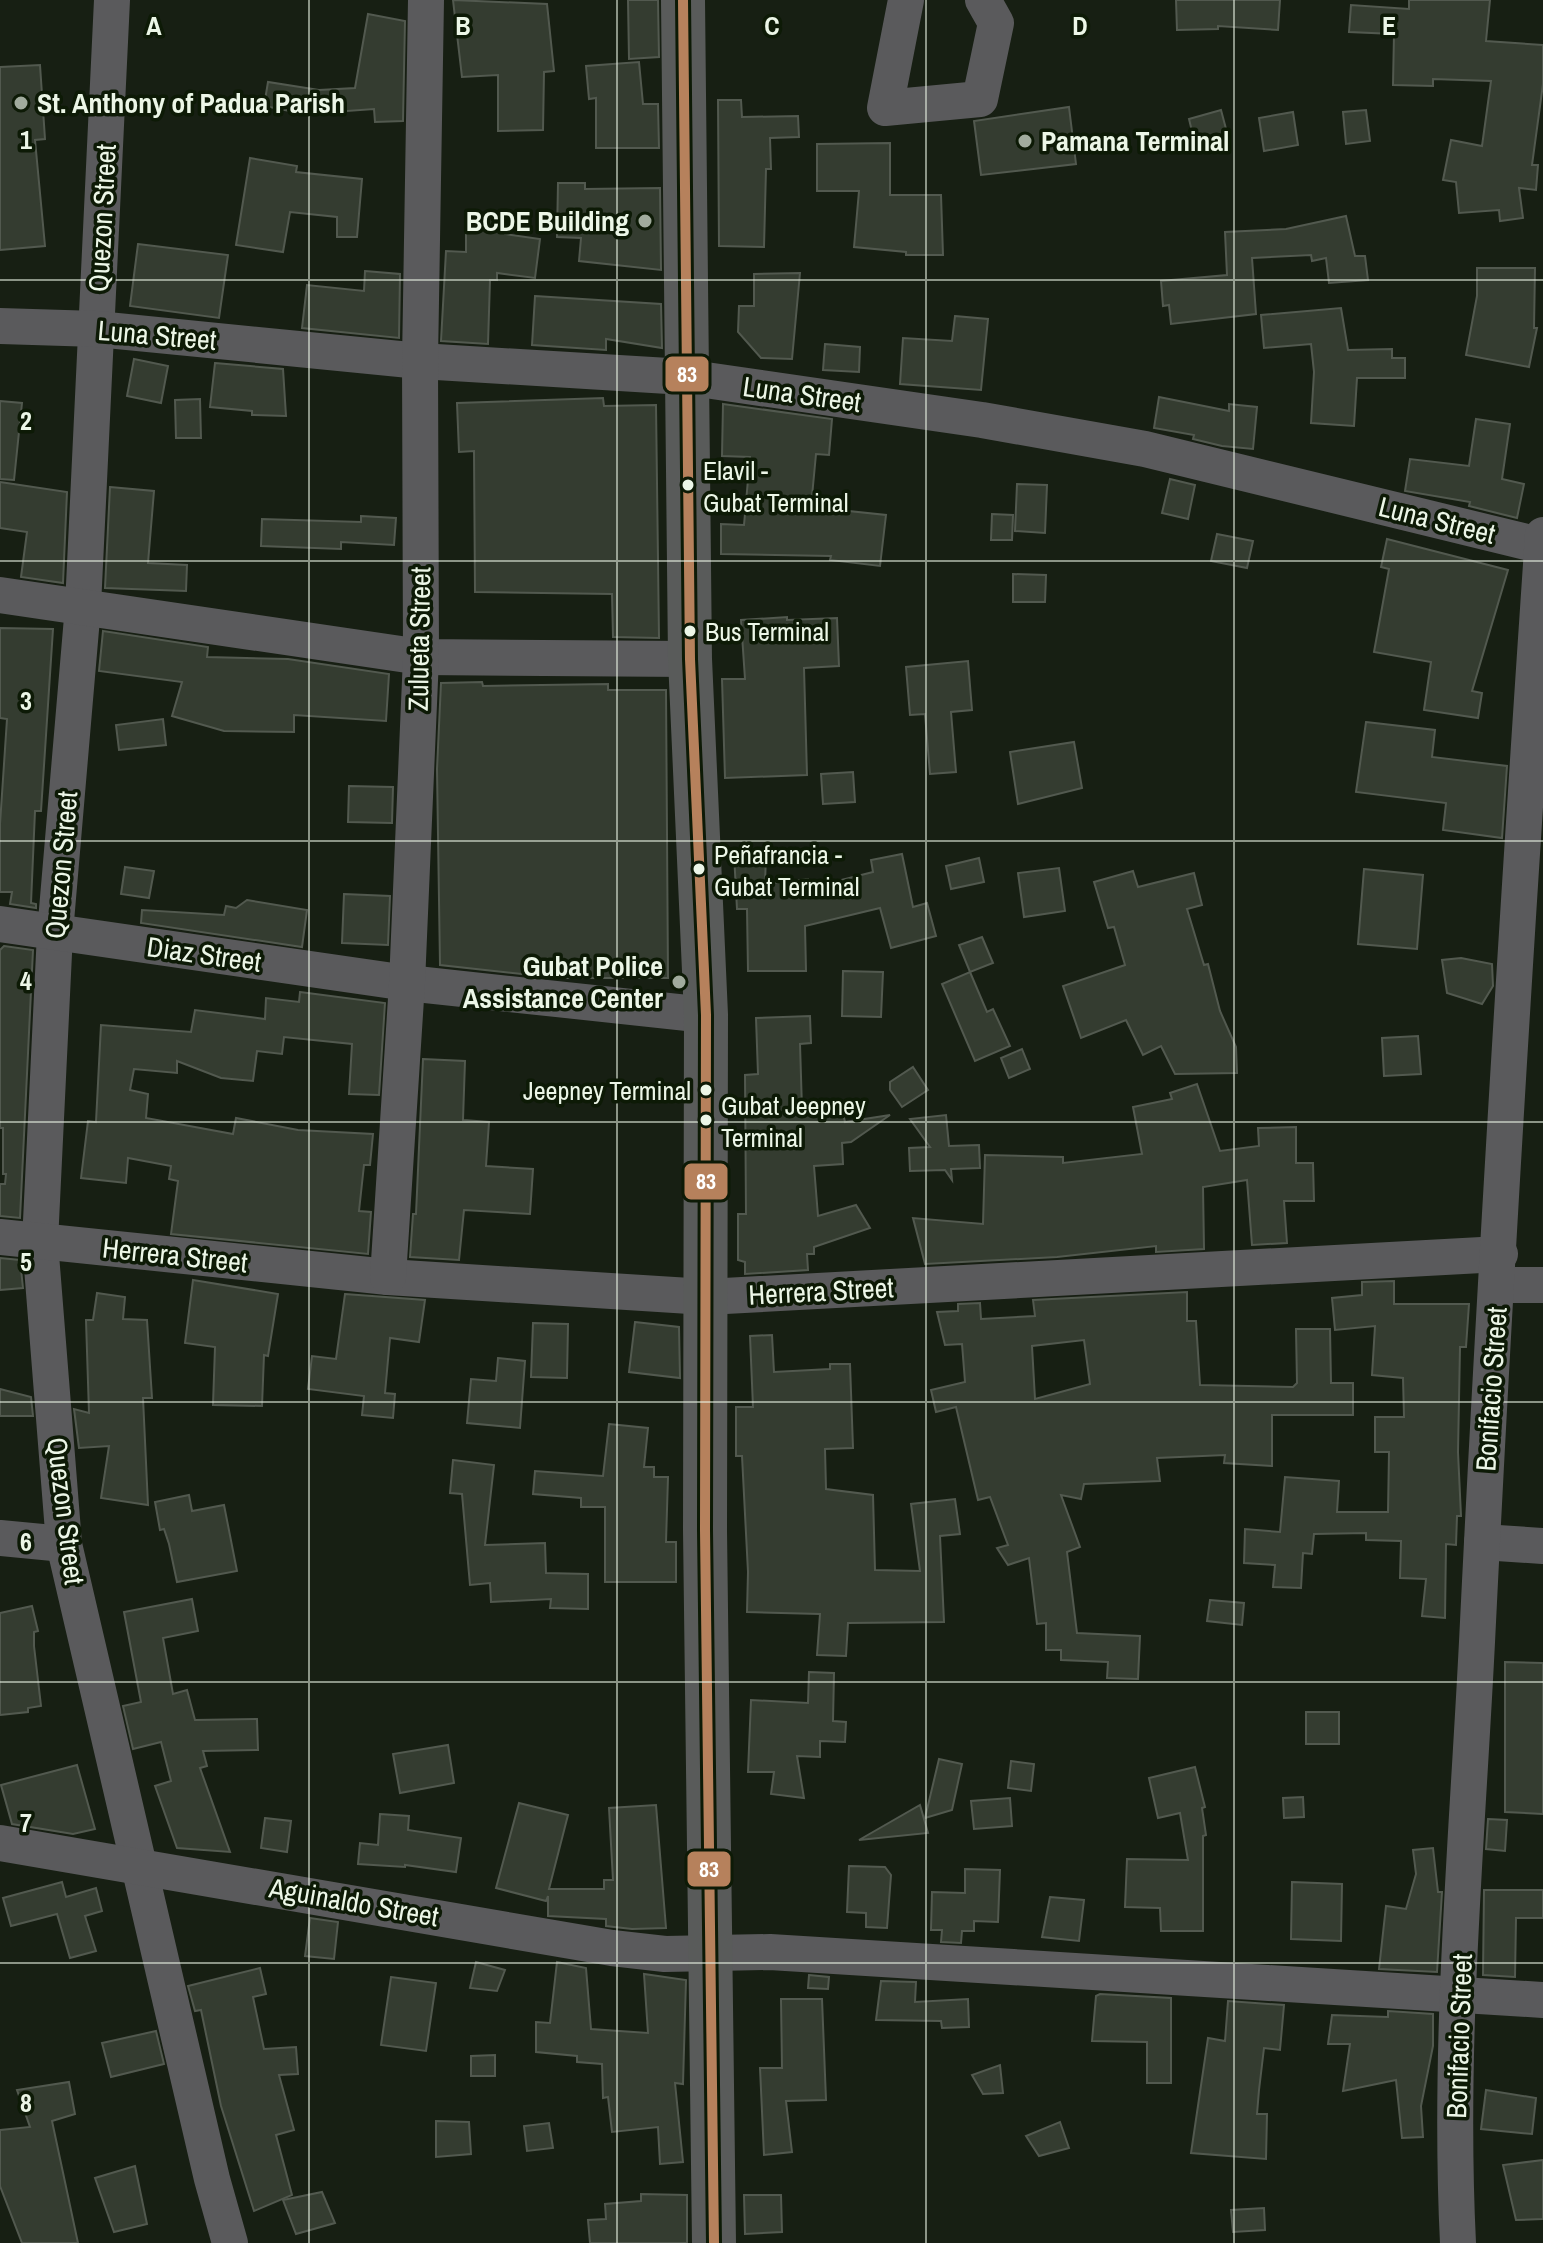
<svg xmlns="http://www.w3.org/2000/svg" width="1543" height="2243" viewBox="0 0 1543 2243" font-family="'Archivo Narrow',sans-serif">
<rect width="100%" height="100%" fill="#171f13"/>
<g fill="#343c30" stroke="#52594f" stroke-width="2" fill-rule="evenodd">
<polygon points="453,0 547,4 554,71 544,72 543,130 498,131 498,75 462,77"/>
<polygon points="628,0 658,0 659,57 629,59"/>
<polygon points="1176,0 1280,0 1278,30 1218,26 1218,29 1177,30"/>
<polygon points="1409,0 1490,0 1486,41 1543,45 1543,84 1532,165 1538,165 1536,190 1519,188 1523,218 1500,221 1499,210 1459,213 1456,182 1443,180 1451,140 1482,146 1491,81 1433,79 1433,86 1393,85 1394,34 1349,32 1351,5 1409,9"/>
<polygon points="368,14 405,21 403,121 375,122 374,109 305,114 264,106 268,82 319,90 355,88"/>
<polygon points="639,62 643,104 658,104 659,148 596,148 596,98 589,99 586,66"/>
<polygon points="40,65 45,139 35,140 45,246 0,250 0,67"/>
<polygon points="718,100 741,100 742,117 798,116 799,137 770,138 771,169 766,169 764,247 719,246"/>
<polygon points="1069,107 1076,164 981,175 974,121"/>
<polygon points="1221,110 1229,140 1196,148 1189,119"/>
<polygon points="1366,110 1370,141 1346,144 1343,112"/>
<polygon points="1293,112 1298,145 1264,151 1259,118"/>
<polygon points="890,143 890,195 941,195 943,255 906,255 906,252 854,247 859,191 817,191 817,144"/>
<polygon points="250,158 297,166 296,172 362,179 357,237 337,237 337,217 290,212 283,252 236,245"/>
<polygon points="558,183 585,183 585,189 660,188 661,270 579,261 581,238 557,237"/>
<polygon points="466,213 505,213 505,234 540,239 535,278 497,273 497,280 490,280 488,344 441,341 446,251 466,252"/>
<polygon points="1346,216 1355,256 1365,256 1368,280 1329,283 1326,258 1312,261 1311,255 1252,258 1256,314 1171,324 1169,305 1163,306 1161,281 1227,275 1225,232 1286,229"/>
<polygon points="138,244 228,255 219,318 130,306"/>
<polygon points="1477,268 1535,268 1534,328 1537,328 1529,367 1466,355 1477,296"/>
<polygon points="365,271 400,274 399,338 302,328 307,285 364,291"/>
<polygon points="800,273 792,359 761,358 738,332 739,306 754,306 754,274"/>
<polygon points="535,296 661,304 662,348 606,339 606,350 532,345"/>
<polygon points="1341,308 1348,350 1392,349 1392,358 1405,358 1405,378 1357,378 1354,426 1311,423 1314,372 1311,344 1264,348 1261,315"/>
<polygon points="955,316 988,319 981,390 900,384 903,338 952,341"/>
<polygon points="825,344 860,347 859,372 823,370"/>
<polygon points="134,359 168,366 161,403 127,396"/>
<polygon points="215,363 283,369 286,416 252,415 252,411 210,407"/>
<polygon points="1159,397 1229,411 1229,404 1257,407 1253,449 1222,446 1193,439 1194,435 1154,428"/>
<polygon points="603,398 604,406 656,405 659,638 613,637 612,594 475,592 474,451 459,452 457,403"/>
<polygon points="200,399 201,438 176,438 175,400"/>
<polygon points="0,401 22,403 14,480 0,479"/>
<polygon points="723,404 832,419 829,455 816,454 811,507 886,515 880,566 830,560 831,556 721,554 721,524 744,525 750,457 722,456"/>
<polygon points="1476,419 1510,424 1502,479 1524,484 1517,518 1469,506 1470,502 1405,491 1410,459 1469,466"/>
<polygon points="1170,479 1195,485 1188,519 1162,513"/>
<polygon points="0,482 67,492 63,583 21,577 27,532 0,528"/>
<polygon points="1017,484 1047,485 1045,533 1015,531"/>
<polygon points="110,487 154,491 148,563 187,565 186,591 105,588"/>
<polygon points="992,514 1013,515 1012,540 991,540"/>
<polygon points="361,516 396,518 394,545 341,542 341,549 261,546 262,519 361,522"/>
<polygon points="1217,534 1253,541 1247,568 1211,561"/>
<polygon points="1387,539 1508,570 1472,691 1482,693 1478,718 1424,710 1431,662 1374,652 1389,569 1381,567"/>
<polygon points="1013,574 1046,575 1045,602 1013,602"/>
<polygon points="787,617 787,620 837,618 839,666 804,668 807,775 725,778 722,679 745,679 741,620"/>
<polygon points="0,628 53,629 41,811 35,811 31,903 36,904 36,908 10,904 12,892 0,892 0,824 7,719 0,718"/>
<polygon points="103,631 208,647 207,657 288,659 389,674 386,721 294,715 294,732 224,731 172,716 182,682 99,671"/>
<polygon points="968,661 972,710 951,712 956,772 930,774 925,714 910,715 906,667"/>
<polygon points="482,682 483,686 608,684 608,690 666,690 668,978 559,978 440,965 437,769 441,683"/>
<polygon points="163,719 166,745 119,750 116,725"/>
<polygon points="1366,722 1435,730 1432,757 1507,766 1502,838 1443,830 1446,803 1356,792"/>
<polygon points="1074,742 1082,788 1018,804 1010,752"/>
<polygon points="853,772 855,802 823,804 821,774"/>
<polygon points="349,786 393,787 392,823 348,822"/>
<polygon points="734,854 766,855 765,884 808,879 810,888 873,872 871,860 902,854 913,907 927,903 936,936 891,948 880,908 805,926 806,971 748,971 747,909 737,909"/>
<polygon points="979,858 984,882 951,889 946,866"/>
<polygon points="125,867 154,871 149,898 121,894"/>
<polygon points="1059,868 1065,911 1024,917 1018,873"/>
<polygon points="1364,869 1423,875 1417,949 1358,944"/>
<polygon points="1133,871 1138,887 1194,873 1202,905 1187,909 1204,965 1208,964 1220,1011 1236,1047 1237,1073 1175,1074 1161,1046 1143,1055 1126,1020 1081,1038 1063,986 1125,965 1114,927 1108,928 1094,882"/>
<polygon points="344,894 390,896 388,945 342,943"/>
<polygon points="247,900 307,910 302,947 141,923 142,910 224,915 226,906 236,908"/>
<polygon points="982,937 993,963 970,972 959,945"/>
<polygon points="4,946 33,950 20,1218 0,1216 0,1184 5,1184 6,1174 3,1174 3,1128 0,1128 0,950"/>
<polygon points="1461,958 1492,964 1493,986 1482,1004 1447,993 1442,960"/>
<polygon points="843,971 883,972 881,1017 842,1016"/>
<polygon points="970,972 987,1012 993,1009 1010,1046 975,1061 942,984"/>
<polygon points="300,992 385,1003 379,1095 349,1094 352,1044 284,1037 282,1054 257,1051 253,1081 221,1078 177,1061 177,1073 134,1069 130,1090 148,1094 146,1118 233,1134 236,1118 298,1130 373,1134 370,1165 364,1165 359,1211 371,1212 368,1254 171,1234 178,1181 169,1179 171,1166 128,1158 126,1183 81,1178 88,1121 96,1122 101,1025 191,1032 195,1010 265,1019 266,998 299,1002"/>
<polygon points="810,1016 811,1043 800,1044 802,1109 840,1101 845,1122 890,1115 851,1142 842,1143 843,1164 814,1166 818,1216 856,1205 870,1228 814,1247 814,1254 807,1254 808,1270 745,1274 745,1262 738,1260 738,1214 746,1214 745,1075 758,1074 756,1018"/>
<polygon points="1418,1036 1421,1074 1384,1076 1382,1038"/>
<polygon points="1022,1049 1030,1069 1009,1078 1001,1058"/>
<polygon points="423,1059 465,1061 463,1120 489,1122 486,1166 533,1169 530,1214 464,1210 459,1260 410,1257 413,1214 416,1214"/>
<polygon points="913,1067 928,1090 902,1107 890,1090 890,1082"/>
<polygon points="1197,1084 1220,1151 1259,1146 1258,1128 1296,1127 1296,1163 1313,1163 1314,1201 1284,1201 1287,1243 1252,1245 1247,1180 1203,1187 1204,1249 1156,1252 1156,1246 1057,1257 925,1264 913,1218 983,1224 985,1155 1063,1157 1063,1163 1142,1154 1133,1107 1172,1099 1170,1093"/>
<polygon points="946,1115 949,1146 979,1145 980,1168 951,1169 952,1180 945,1170 910,1171 909,1148 930,1147 910,1119"/>
<polygon points="0,1258 20,1260 23,1288 0,1290"/>
<polygon points="193,1280 278,1294 268,1356 264,1355 262,1406 213,1405 215,1347 185,1343"/>
<polygon points="1394,1281 1394,1304 1469,1304 1466,1347 1460,1347 1458,1452 1461,1516 1457,1516 1456,1545 1446,1544 1445,1618 1422,1616 1426,1579 1400,1578 1401,1541 1366,1540 1366,1533 1314,1534 1312,1554 1303,1553 1301,1588 1273,1587 1275,1565 1244,1563 1245,1529 1280,1532 1285,1477 1339,1481 1337,1512 1388,1512 1389,1452 1375,1452 1375,1417 1404,1417 1403,1378 1372,1375 1375,1326 1335,1330 1332,1298 1362,1295 1362,1282"/>
<path d="M1187,1292V1321H1196L1200,1385L1293,1387L1297,1383L1296,1329H1330L1331,1383H1353V1415H1272V1466L1224,1463L1225,1455L1157,1458L1160,1481L1084,1484L1081,1499L1061,1495L1080,1547L1067,1552L1077,1633L1140,1636L1138,1679L1107,1678L1108,1662L1061,1660V1650H1046V1623L1037,1624L1029,1558L1008,1565L997,1548L1008,1545L990,1497L978,1500L956,1407L936,1412L931,1390L965,1382L962,1344L945,1345L937,1312L958,1311V1304L980,1303L981,1319L1035,1316L1033,1300ZM1084,1340L1090,1384L1035,1399L1032,1346Z"/>
<polygon points="97,1293 125,1297 123,1319 147,1320 152,1398 143,1398 148,1505 101,1498 109,1446 79,1448 74,1409 89,1413 86,1320 93,1320"/>
<polygon points="345,1294 425,1300 419,1342 390,1338 385,1393 395,1394 393,1418 362,1415 364,1396 308,1389 312,1356 336,1359"/>
<polygon points="635,1322 679,1327 680,1378 629,1372"/>
<polygon points="533,1323 568,1324 567,1378 531,1377"/>
<polygon points="772,1335 774,1372 830,1369 830,1364 850,1364 853,1448 825,1449 826,1489 873,1495 875,1570 920,1571 911,1504 955,1499 960,1534 940,1536 944,1622 848,1623 846,1656 817,1655 820,1614 747,1612 748,1572 742,1456 736,1456 736,1407 753,1407 750,1336"/>
<polygon points="498,1358 525,1361 520,1428 467,1423 471,1379 496,1381"/>
<polygon points="0,1389 31,1397 33,1416 0,1416"/>
<polygon points="609,1424 648,1428 644,1467 654,1467 654,1477 668,1477 666,1542 676,1542 676,1582 605,1582 605,1507 581,1507 581,1498 533,1494 535,1471 603,1476"/>
<polygon points="453,1460 494,1465 485,1545 545,1543 546,1573 588,1574 588,1609 550,1608 551,1599 491,1602 490,1583 470,1585 462,1494 450,1493"/>
<polygon points="189,1495 192,1511 224,1505 237,1571 177,1582 169,1544 164,1529 160,1530 155,1502"/>
<polygon points="192,1599 198,1631 163,1638 173,1694 187,1690 195,1720 257,1719 258,1750 203,1751 207,1766 200,1768 230,1852 177,1848 155,1786 171,1781 161,1742 133,1749 123,1706 141,1702 124,1612"/>
<polygon points="1210,1600 1244,1603 1242,1625 1207,1621"/>
<polygon points="32,1606 38,1631 34,1632 34,1646 41,1706 28,1708 28,1712 0,1715 0,1613"/>
<polygon points="1505,1662 1543,1663 1543,1814 1505,1812"/>
<polygon points="809,1672 834,1673 833,1721 846,1722 845,1742 820,1741 820,1757 797,1756 804,1798 771,1794 774,1772 748,1772 751,1700 808,1703"/>
<rect x="1306" y="1712" width="33" height="32"/>
<polygon points="448,1745 454,1783 400,1793 393,1754"/>
<polygon points="939,1759 962,1764 952,1810 925,1818"/>
<polygon points="1011,1761 1034,1764 1031,1791 1008,1788"/>
<polygon points="77,1765 95,1829 73,1834 12,1824 1,1785"/>
<polygon points="1195,1767 1205,1807 1202,1808 1206,1835 1203,1836 1203,1931 1161,1931 1160,1908 1125,1907 1127,1859 1188,1860 1180,1813 1158,1818 1149,1778"/>
<polygon points="1303,1797 1304,1817 1284,1818 1283,1798"/>
<polygon points="1010,1798 1012,1826 974,1829 971,1801"/>
<polygon points="519,1803 568,1815 549,1889 604,1889 604,1880 613,1880 609,1808 656,1805 666,1928 632,1929 606,1926 606,1919 548,1916 548,1896 546,1901 496,1888"/>
<polygon points="920,1805 928,1833 859,1840"/>
<polygon points="380,1814 409,1816 408,1830 461,1838 456,1872 405,1865 405,1867 358,1864 360,1843 378,1845"/>
<polygon points="265,1818 291,1821 287,1852 261,1848"/>
<polygon points="1488,1819 1507,1820 1505,1851 1486,1849"/>
<polygon points="1433,1848 1438,1892 1442,1892 1437,1972 1379,1969 1386,1906 1406,1909 1416,1874 1413,1850"/>
<polygon points="849,1866 885,1867 891,1875 887,1928 866,1927 866,1913 847,1912"/>
<polygon points="965,1869 1000,1870 998,1922 974,1921 974,1931 962,1931 961,1943 941,1942 942,1930 931,1930 932,1892 965,1893"/>
<polygon points="62,1882 66,1897 96,1888 102,1911 85,1916 96,1951 70,1958 57,1914 11,1926 3,1898"/>
<polygon points="1292,1882 1342,1884 1341,1941 1291,1939"/>
<polygon points="1484,1890 1543,1890 1543,1918 1516,1918 1515,1977 1483,1975"/>
<polygon points="1050,1897 1084,1900 1079,1941 1042,1937"/>
<polygon points="310,1918 338,1922 334,1959 305,1956"/>
<polygon points="476,1962 505,1970 497,1991 470,1988"/>
<polygon points="557,1962 586,1968 591,2029 648,2033 644,1974 686,1980 683,2084 675,2083 683,2162 660,2164 658,2127 612,2132 608,2097 603,2098 602,2064 577,2062 577,2056 536,2052 536,2022 550,2023"/>
<polygon points="260,1968 266,1994 253,1997 264,2049 296,2047 298,2074 279,2075 294,2130 276,2135 292,2195 254,2211 221,2106 201,2010 195,2011 188,1986"/>
<polygon points="809,1975 829,1977 828,1989 808,1988"/>
<polygon points="391,1977 436,1983 426,2051 381,2045"/>
<polygon points="881,1981 916,1982 915,2002 968,1999 969,2027 942,2028 941,2021 876,2020"/>
<polygon points="1100,1994 1171,1998 1171,2083 1147,2083 1147,2042 1092,2041 1096,1996"/>
<polygon points="781,1999 822,1999 826,2100 786,2101 792,2152 764,2155 760,2068 782,2068"/>
<polygon points="1228,2001 1284,2005 1280,2050 1264,2048 1259,2090 1257,2114 1267,2114 1266,2159 1191,2153 1208,2038 1225,2041"/>
<polygon points="1388,2011 1433,2014 1433,2046 1421,2106 1423,2137 1402,2138 1396,2080 1343,2091 1350,2044 1328,2044 1332,2015 1388,2017"/>
<polygon points="156,2031 164,2064 111,2077 102,2043"/>
<polygon points="495,2055 495,2076 471,2076 471,2056"/>
<polygon points="1000,2065 1003,2093 983,2094 972,2075"/>
<polygon points="69,2082 75,2114 52,2121 78,2243 22,2243 0,2186 0,2130 30,2127 17,2090"/>
<polygon points="1486,2090 1536,2098 1532,2134 1481,2129"/>
<polygon points="436,2121 469,2122 471,2154 436,2157"/>
<polygon points="1060,2122 1069,2148 1039,2156 1026,2136"/>
<polygon points="549,2123 553,2148 527,2151 524,2126"/>
<polygon points="1543,2160 1543,2219 1516,2220 1503,2165"/>
<polygon points="135,2166 147,2224 114,2232 95,2178"/>
<polygon points="322,2192 335,2223 296,2234 283,2200"/>
<polygon points="641,2194 687,2195 687,2243 590,2243 588,2220 606,2219 605,2204 641,2201"/>
<polygon points="744,2195 781,2195 782,2232 745,2234"/>
<polygon points="1264,2208 1265,2230 1233,2232 1231,2210"/>
</g>
<g fill="none" stroke-linecap="round" stroke-linejoin="round">
<g stroke="#5a5a5c" stroke-width="36">
<polyline points="112,0 83,606 55,933 40,1242 64,1544 212,2179 230,2243"/>
<polyline points="906,0 885,108 980,99 996,23 983,0"/>
<polyline points="0,326 97,329 420,361 685,377 982,420 1145,449 1543,546"/>
<polyline points="0,595 421,657 690,659"/>
<polyline points="0,924 407,983 706,1015"/>
<polyline points="0,1237 388,1277 706,1297 1500,1254"/>
<polyline points="388,1277 407,983 421,657 420,361 426,0"/>
<polyline points="1498,1285 1543,1285"/>
<polyline points="0,1538 64,1544"/>
<polyline points="1482,1542 1543,1546"/>
<polyline points="0,1843 612,1948 665,1954 770,1952 1543,2000"/>
<path d="M1458,2243C1448,2043 1467,1841 1477,1642C1495,1273 1518,903 1543,535"/>
</g>
<polyline stroke="#595b5a" stroke-width="44" points="683,0 690,659 706,1015 705,1530 714,2243"/>
<g stroke="#0d1a06" stroke-width="16">
<polyline id="bus-1" points="683,0 690,659 706,1015 705,1530 714,2243"/>
</g>
<use href="#bus-1" stroke="#b6815c" stroke-width="10"/>
</g>
<path fill="none" stroke="#ecf6e7" stroke-width="2" stroke-opacity="0.55" d="M309,0V2243M617,0V2243M926,0V2243M1234,0V2243M0,280H1543M0,561H1543M0,841H1543M0,1122H1543M0,1402H1543M0,1682H1543M0,1963H1543"/>
<g fill="#a1ab9d" stroke="#0d1a06" stroke-width="3">
<circle cx="21" cy="103" r="8"/>
<circle cx="1025" cy="141" r="8"/>
<circle cx="645" cy="221" r="8"/>
<circle cx="679" cy="982" r="8"/>
</g>
<g fill="#ecf6e7" stroke="#0d1a06" stroke-width="3">
<circle cx="688" cy="485" r="7"/>
<circle cx="690" cy="631" r="7"/>
<circle cx="699" cy="869" r="7"/>
<circle cx="706" cy="1090" r="7"/>
<circle cx="706" cy="1120" r="7"/>
</g>
<g text-anchor="middle" stroke-width="7" stroke-linejoin="round" paint-order="stroke">
<g font-size="26" fill="#ecf6e7" stroke="#0d1a06" text-anchor="start">
<text x="703" y="480">Elavil -<tspan x="703" dy="32">Gubat Terminal</tspan></text>
<text x="705" y="641">Bus Terminal</text>
<text x="714" y="864">Peñafrancia -<tspan x="714" dy="32">Gubat Terminal</tspan></text>
<text x="691" y="1100" text-anchor="end">Jeepney Terminal</text>
<text x="721" y="1115">Gubat Jeepney<tspan x="721" dy="32">Terminal</tspan></text>
</g>
<g font-size="28" font-weight="bold" fill="#ecf6e7" stroke="#0d1a06" text-anchor="start">
<text x="37" y="113">St. Anthony of Padua Parish</text>
<text x="1041" y="151">Pamana Terminal</text>
<text x="629" y="231" text-anchor="end">BCDE Building</text>
<text x="663" y="976" text-anchor="end">Gubat Police<tspan x="663" dy="32">Assistance Center</tspan></text>
</g>
<g font-size="28" fill="#ecf6e7" stroke="#0d1a06">
<text transform="translate(102 218) rotate(-87)" y="10">Quezon Street</text>
<text transform="translate(157 335) rotate(5)" y="10">Luna Street</text>
<text transform="translate(802 394) rotate(8)" y="10">Luna Street</text>
<text transform="translate(1437 520) rotate(14)" y="10">Luna Street</text>
<text transform="translate(419 639) rotate(-89)" y="10">Zulueta Street</text>
<text transform="translate(61 865) rotate(-85)" y="10">Quezon Street</text>
<text transform="translate(204 954) rotate(8)" y="10">Diaz Street</text>
<text transform="translate(175 1255) rotate(6)" y="10">Herrera Street</text>
<text transform="translate(821 1291) rotate(-3)" y="10">Herrera Street</text>
<text transform="translate(1491 1389) rotate(-86)" y="10">Bonifacio Street</text>
<text transform="translate(66 1511) rotate(83)" y="10">Quezon Street</text>
<text transform="translate(354 1902) rotate(10)" y="10">Aguinaldo Street</text>
<text transform="translate(1459 2036) rotate(-88)" y="10">Bonifacio Street</text>
</g>
</g>
<g font-size="26" text-anchor="middle" font-weight="bold" fill="#ecf6e7" stroke="#0d1a06" stroke-width="7" stroke-linejoin="round" paint-order="stroke">
<text x="154" y="35">A</text>
<text x="463" y="35">B</text>
<text x="772" y="35">C</text>
<text x="1080" y="35">D</text>
<text x="1389" y="35">E</text>
<text x="26" y="149">1</text>
<text x="26" y="430">2</text>
<text x="26" y="710">3</text>
<text x="26" y="990">4</text>
<text x="26" y="1271">5</text>
<text x="26" y="1551">6</text>
<text x="26" y="1832">7</text>
<text x="26" y="2112">8</text>
</g>
<g stroke="#0d1a06" stroke-width="3">
<rect x="664" y="355" width="46" height="38" rx="8" fill="#b6815c"/>
<rect x="683" y="1162" width="46" height="39" rx="8" fill="#b6815c"/>
<rect x="686" y="1850" width="46" height="38" rx="8" fill="#b6815c"/>
</g>
<g font-size="22" text-anchor="middle" font-weight="bold" fill="#fff">
<text x="687" y="382">83</text>
<text x="706" y="1189">83</text>
<text x="709" y="1877">83</text>
</g>
</svg>
